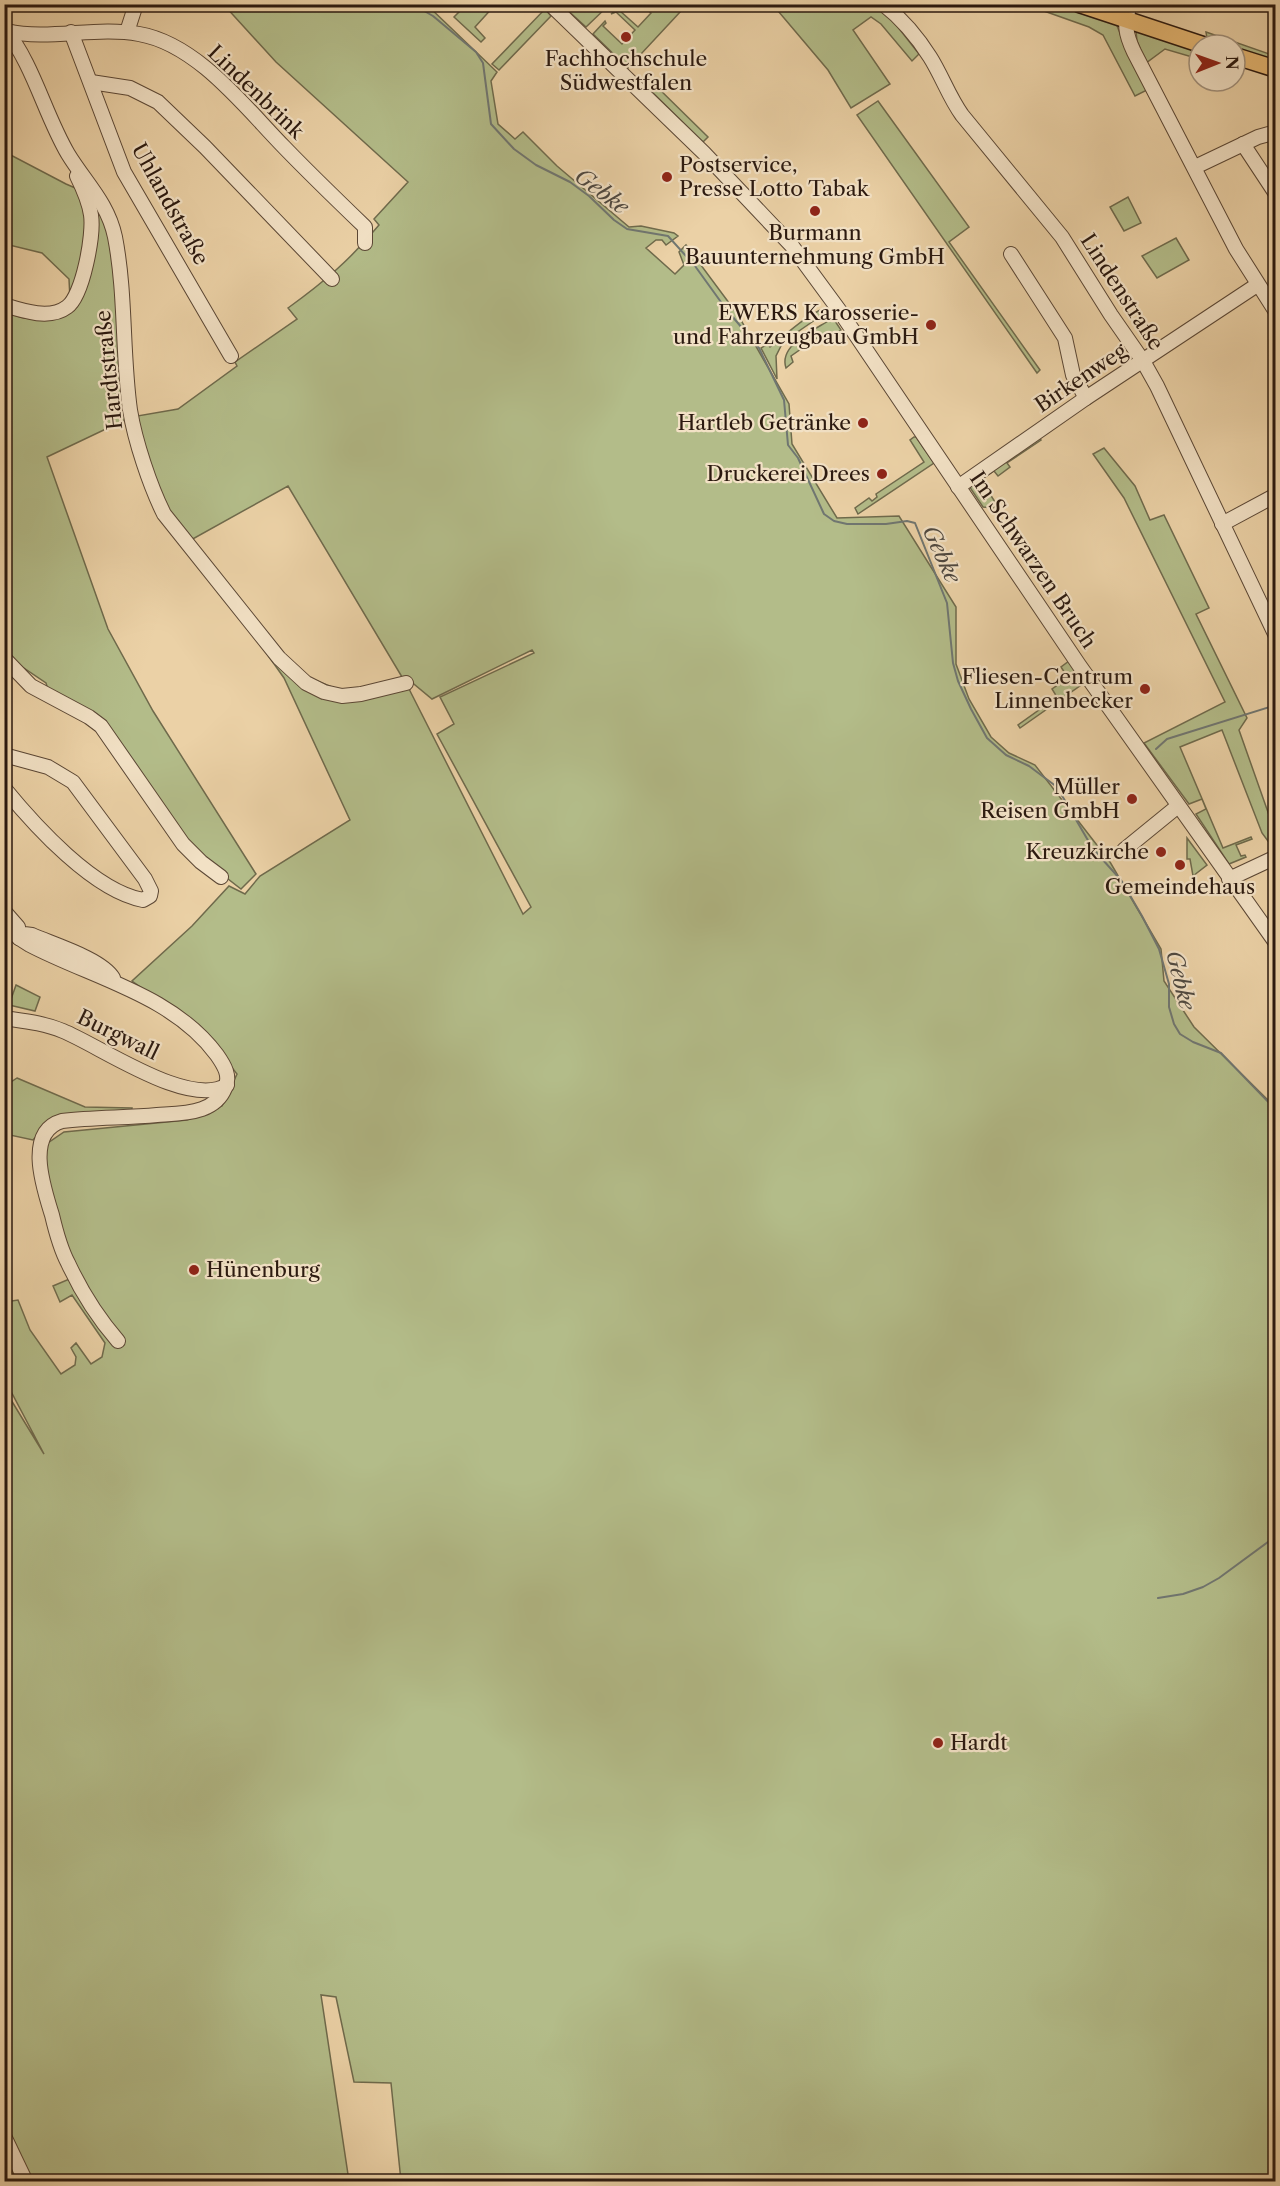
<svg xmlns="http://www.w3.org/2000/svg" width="1280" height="2186" viewBox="0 0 1280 2186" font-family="'Libre Caslon Text',serif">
<rect width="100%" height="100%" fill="#ebd1a6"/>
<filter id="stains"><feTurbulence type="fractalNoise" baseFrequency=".00333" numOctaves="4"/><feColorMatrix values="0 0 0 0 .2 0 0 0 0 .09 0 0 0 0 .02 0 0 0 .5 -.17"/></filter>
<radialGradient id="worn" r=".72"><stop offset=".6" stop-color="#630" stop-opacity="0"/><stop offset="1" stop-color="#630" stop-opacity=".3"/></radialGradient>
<g fill="#b3bc89" stroke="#6f6a4c" stroke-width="1.5" fill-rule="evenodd">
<path d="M224,5H427L497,72L491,81L498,124L515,139L523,132L557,166L629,227L641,226L674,233L678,236L666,245L662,240H656L646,248L675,274L684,265L679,252L686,245L738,315L789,404L792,444L837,518L899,516L956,607V664L969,699L991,737L1009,753L1035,765L1110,862L1161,949L1164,981L1194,1027L1275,1107V2181H401L391,2083L354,2082L336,1997L321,1995L349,2181H5V1390L44,1454L5,1380V1302L18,1300L30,1330L61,1374L75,1365L76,1357L71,1348L76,1343L91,1364L102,1357L105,1343L72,1295L60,1302L53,1286L79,1275C61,1243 43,1182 45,1145L64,1132L187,1120L222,1106L237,1074L217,1048L197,1027L132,981L192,926L229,886L245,894L260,876L350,820L284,678L168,513L131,417L47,457L108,629L153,711L256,874L241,889L192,851L99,718L49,693L46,683L12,660L5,649L4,474L8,472L4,403L5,310C33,328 46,314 70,299L69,279L42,253L5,244V152L66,184L94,196L109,233L132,417L178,409L237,366L235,362L297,319L288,308C324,282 351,259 379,225L374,219L408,182L276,62ZM288,486L405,682L342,691L312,679L296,666L273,643L189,541ZM532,650L534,653L440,697L454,724L437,734L531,907L523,914L406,683L409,680L432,699Z"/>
<polygon points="466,5 495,5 475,27 485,38 481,42 454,17"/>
<polygon points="566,5 566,4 609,5 586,27 564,7"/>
<polygon points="621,5 619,10 638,27 651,13 642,5 647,5 653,10 659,5 675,5 681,11 628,68 593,34 605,21 606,23 603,26 622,44 635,30 616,12 611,14"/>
<polygon points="773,5 873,5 890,17 919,54 912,61 881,24 871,17 853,30 890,84 851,108 828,70"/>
<polygon points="1027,5 1052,5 1116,23 1126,49 1149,89 1135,96 1103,35 1089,27"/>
<polygon points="545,9 551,16 499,70 492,64"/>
<polygon points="1136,31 1199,50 1199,59 1165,49 1146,63 1137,41"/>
<polygon points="1206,32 1275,56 1275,62 1235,48 1235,45 1226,45 1207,38"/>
<polygon points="653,83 708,137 703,142 650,90"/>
<polygon points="878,101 969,227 949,242 1040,370 1037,373 857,115"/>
<polygon points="1128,197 1141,223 1124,231 1110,207"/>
<polygon points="1176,238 1189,260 1157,278 1142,256"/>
<path d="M825,308L828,311L783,342L776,356L777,379L761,348L768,344L770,347C788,333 805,316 825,308Z"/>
<path d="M833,318L841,330L822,343L817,338L791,356L793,362L786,368C778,344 817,329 833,318Z"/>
<polygon points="914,437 916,437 934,463 858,514 855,508 869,498 872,501 877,497 876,494 924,462 910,440"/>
<polygon points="1039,437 1041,440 1007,463 1010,467 998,476 994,471 981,480 997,505 993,508 983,507 969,486"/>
<polygon points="1104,448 1135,486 1150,520 1164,515 1209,608 1196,614 1247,718 1239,730 1275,832 1275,838 1268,841 1262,833 1222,730 1180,747 1223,848 1251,837 1252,839 1236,845 1241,856 1245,855 1246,857 1229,864 1196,814 1206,809 1202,799 1189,804 1144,743 1225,702 1124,498 1093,454"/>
<polygon points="1069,661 1084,683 1020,728 1018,725 1057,697 1052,689 1068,678 1061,667"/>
<polygon points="1187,838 1207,865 1193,876 1190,859 1187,859"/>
<polygon points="16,985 40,997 35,1011 9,1005"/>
<polygon points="17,1078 85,1107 132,1108 131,1116 48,1123 33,1140 5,1134 5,1086"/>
</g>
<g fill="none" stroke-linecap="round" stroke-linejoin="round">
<g stroke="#707671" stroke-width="2">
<polyline points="412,4 433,16 476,52 483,63 491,124 514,149 536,165 570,182 589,196 614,220 627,229 668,236 695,266 726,309 759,348 784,400 788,445 798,458 824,514 834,521 847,524 886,524 907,521 915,523 947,603 953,663 958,681 971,709 987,738 1006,755 1029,766 1057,787 1093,849 1121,880 1142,916 1159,949 1169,984 1169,1007 1174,1024 1180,1034 1193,1042 1221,1053 1276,1110"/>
<polyline points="1156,749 1167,739 1276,705"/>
<polyline points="1158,1598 1183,1594 1203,1587 1219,1578 1276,1536"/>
</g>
<g stroke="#5b4735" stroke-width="16">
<g id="minor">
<polyline points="550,4 704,153 792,246 839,310 1079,665 1276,943"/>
<path d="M883,4C901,18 918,38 930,57C942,76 949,97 962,115L1062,237L1111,315L1143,361L1157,386L1276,636"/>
<path d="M1130,4C1124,24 1125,33 1134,52L1236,249L1276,312"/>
<path d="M4,28C34,65 44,113 68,154C85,182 108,203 115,237C126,294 122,353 130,410C135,441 150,486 164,514L279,658L306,683L324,692L342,696L361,694L406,683"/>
<path d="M7,31C48,41 96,26 139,34C197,44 244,106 284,147C310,174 337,200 365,227V243"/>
<polyline points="71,32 124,172 231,356"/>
<polyline points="127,32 136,4"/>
<polyline points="91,82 130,88 158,102 205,147 332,279"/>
<polyline points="1243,144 1276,194"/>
<polyline points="1195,167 1258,137 1276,132"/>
<polyline points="1011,254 1065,338 1073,375 1086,398"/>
<path d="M4,305C23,311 50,320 67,307C83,296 94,234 91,215C89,201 83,188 77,176"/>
<polyline points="958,487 1086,398 1257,285"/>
<polyline points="1222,524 1276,495"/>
<polyline points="4,658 31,686 89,717 101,726 183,844 201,862 221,877"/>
<path d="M4,755L48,767L73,782L145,879L151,891L150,896L143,900C94,891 35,826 4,788"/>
<polyline points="1124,850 1178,806"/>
<polyline points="1229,879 1276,857"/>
<path d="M4,911L18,927L19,938L24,934L32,935C52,944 102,959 113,978"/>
<path d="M4,923L19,938L30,945C93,978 173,995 217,1055C224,1065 231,1076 225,1088C221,1098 213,1105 202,1109C188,1114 172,1114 157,1115C126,1118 93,1117 62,1121C24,1132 44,1189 52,1215C56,1232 60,1248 68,1263C81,1291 98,1318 118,1341"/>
<path d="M4,1018C24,1021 44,1023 63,1031C100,1046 189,1109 227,1085"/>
<polyline points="4,2136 26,2182"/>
</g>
</g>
<g stroke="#2b190f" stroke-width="19">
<g id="major">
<polyline points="1079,4 1203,45"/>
<polyline points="1235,56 1276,69"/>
</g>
</g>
<use href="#minor" stroke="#f2e1c5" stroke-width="14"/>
<use href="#major" stroke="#e6b873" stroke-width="16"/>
</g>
<g fill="#8f2418" stroke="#f2e1c5" stroke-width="2">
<circle cx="626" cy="37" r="6"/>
<circle cx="667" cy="177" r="6"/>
<circle cx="815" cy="211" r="6"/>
<circle cx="931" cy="325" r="6"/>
<circle cx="863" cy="423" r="6"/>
<circle cx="882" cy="474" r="6"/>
<circle cx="1145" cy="689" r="6"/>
<circle cx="1132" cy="799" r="6"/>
<circle cx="1161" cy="852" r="6"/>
<circle cx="1180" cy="865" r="6"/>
<circle cx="194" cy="1270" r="6"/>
<circle cx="938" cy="1743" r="6"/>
</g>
<g text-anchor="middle" stroke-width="4.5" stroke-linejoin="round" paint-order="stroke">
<g font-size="21" fill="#2b190f" stroke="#f2e1c5" text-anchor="end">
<text x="626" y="66" text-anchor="middle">Fachhochschule<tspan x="626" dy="24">Südwestfalen</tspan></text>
<text x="679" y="172" text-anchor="start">Postservice,<tspan x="679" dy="24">Presse Lotto Tabak</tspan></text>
<text x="815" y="240" text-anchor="middle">Burmann<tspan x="815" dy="24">Bauunternehmung GmbH</tspan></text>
<text x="919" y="320">EWERS Karosserie-<tspan x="919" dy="24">und Fahrzeugbau GmbH</tspan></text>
<text x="851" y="430">Hartleb Getränke</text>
<text x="870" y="481">Druckerei Drees</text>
<text x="1133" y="684">Fliesen-Centrum<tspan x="1133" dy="24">Linnenbecker</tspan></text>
<text x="1120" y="794">Müller<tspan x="1120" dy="24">Reisen GmbH</tspan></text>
<text x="1149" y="859">Kreuzkirche</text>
<text x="1180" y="894" text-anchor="middle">Gemeindehaus</text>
<text x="206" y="1277" text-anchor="start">Hünenburg</text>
<text x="950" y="1750" text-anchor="start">Hardt</text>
</g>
<g font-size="21" fill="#2b190f" stroke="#f2e1c5">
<text transform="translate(256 92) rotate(44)" y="7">Lindenbrink</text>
<text transform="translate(170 204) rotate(61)" y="7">Uhlandstraße</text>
<text transform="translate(1122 292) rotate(57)" y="7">Lindenstraße</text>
<text transform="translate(109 370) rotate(-96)" y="7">Hardtstraße</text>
<text transform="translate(1081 378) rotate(-34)" y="7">Birkenweg</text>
<text transform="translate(1033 560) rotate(56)" y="7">Im Schwarzen Bruch</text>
<text transform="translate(118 1035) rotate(26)" y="7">Burgwall</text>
</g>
<g font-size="22" font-style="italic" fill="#4e4840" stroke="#f2e1c5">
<text transform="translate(602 191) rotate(37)" y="8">Gebke</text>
<text transform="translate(942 554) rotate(65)" y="8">Gebke</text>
<text transform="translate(1181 980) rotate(76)" y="8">Gebke</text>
</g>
</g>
<rect width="1280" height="2186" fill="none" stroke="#ebd1a6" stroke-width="24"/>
<rect x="6" y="6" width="1268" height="2174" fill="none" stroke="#2b190f" stroke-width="3"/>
<rect x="12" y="12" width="1256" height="2162" fill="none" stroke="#2b190f" stroke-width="1.5"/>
<g transform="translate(1217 63) rotate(89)"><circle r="28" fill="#f2e1c5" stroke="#a2917c" stroke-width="1.5"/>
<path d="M0-4.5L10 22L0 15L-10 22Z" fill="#8f2418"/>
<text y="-9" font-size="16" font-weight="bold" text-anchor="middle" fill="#2b190f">N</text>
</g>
<rect width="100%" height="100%" filter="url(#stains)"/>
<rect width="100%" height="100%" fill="url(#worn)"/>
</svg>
